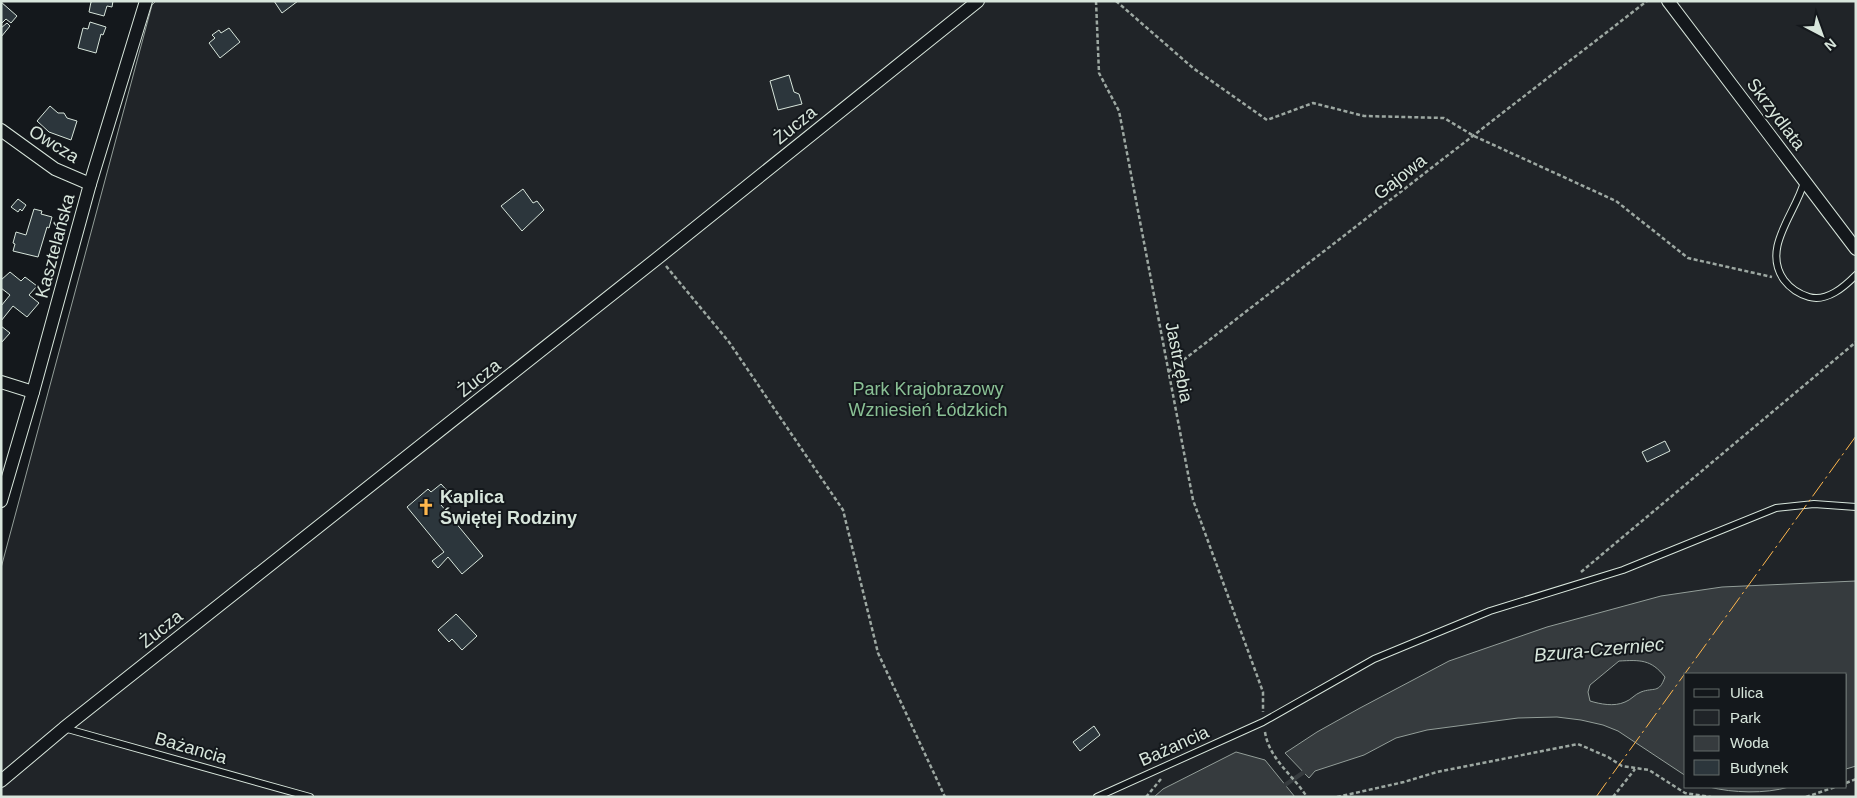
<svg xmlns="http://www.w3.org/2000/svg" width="1857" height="798" viewBox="0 0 1857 798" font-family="Arial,sans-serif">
<rect width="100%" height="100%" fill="#14181c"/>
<path fill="#202428" stroke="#939e99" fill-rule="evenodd" d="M156,1H1856V797H1V568L152,5ZM1686,674H1846V787H1686Z"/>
<g fill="#363b3e" stroke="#939e99" fill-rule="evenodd">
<path d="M1856,581V766L1846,769V674H1686V776L1618,731L1603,725L1581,720L1557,717L1518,718L1427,730L1396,738L1364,755L1315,771L1309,778L1285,753L1317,732L1360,708L1449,661L1547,627L1661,596L1722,587ZM1619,661C1640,660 1651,659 1665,677C1659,694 1654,687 1641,692C1635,694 1631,700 1625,702C1614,707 1600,704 1590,701L1588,692L1590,685Z"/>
<polygon points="1236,752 1265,760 1295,797 1154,797 1163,789"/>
<path d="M1709,787H1789C1765,794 1733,793 1709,787Z"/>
</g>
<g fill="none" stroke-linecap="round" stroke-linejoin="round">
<polyline stroke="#363b3e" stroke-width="4.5" points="1282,787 1307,770"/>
</g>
<g fill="#2c363c" stroke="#d8e6dc">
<polygon points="94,1 113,1 112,7 107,6 104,16 89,12 91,2"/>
<polygon points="274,1 298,1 282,13"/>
<polygon points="1,2 17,16 11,23 6,19 1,24"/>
<polygon points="90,22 106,27 103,35 101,34 96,53 78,48 83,28 88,29"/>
<polygon points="7,23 10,26 1,37 1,28"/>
<polygon points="229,28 240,42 220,58 209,43 215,38 212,35 219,30 221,33"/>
<polygon points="789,75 794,92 799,94 802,104 778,110 770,81"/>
<polygon points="50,106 58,113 64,113 67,118 77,121 71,140 49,132 37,121"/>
<polygon points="523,189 533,203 537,201 544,210 522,231 501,206"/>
<polygon points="18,199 26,205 22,211 20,209 18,212 11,207"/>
<polygon points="34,209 42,211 41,214 52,217 49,228 47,227 38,257 13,251 15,244 13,243 16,232 26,235"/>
<polygon points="10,272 21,281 25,277 37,286 29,295 39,303 27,317 13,306 1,321 1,306 10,295 1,288 1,280"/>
<polygon points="1,326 10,333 1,343"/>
<polygon points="1665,441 1670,451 1647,462 1642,452"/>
<polygon points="441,484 452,496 441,505 453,519 456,517 458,519 455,522 483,556 462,574 448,557 438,568 432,561 444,552 407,507 428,489 431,492"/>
<polygon points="456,614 477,636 462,650 452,639 449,642 438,630"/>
<polygon points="1094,726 1100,735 1080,751 1073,742"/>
</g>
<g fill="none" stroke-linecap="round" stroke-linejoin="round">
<g stroke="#d8e6dc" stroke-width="8">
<g id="lane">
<path d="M1804,182C1796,213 1761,248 1784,280C1790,288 1799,294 1809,297C1827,302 1844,287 1856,275"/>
<polyline points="64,728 310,797"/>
<polyline points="1097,797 1263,722 1374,659 1490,611 1623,570 1776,508 1814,504 1856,507"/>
</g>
</g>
<g stroke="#d8e6dc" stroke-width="14">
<g id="street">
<polyline points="1668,1 1856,249"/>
<polyline points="1,130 55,169 90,184"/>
<polyline points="1,382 33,392"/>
<polyline points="1,501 33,392 90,184 146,1"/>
<polyline points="1,781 64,728 659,257 978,1"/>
</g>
</g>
<g stroke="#9da8a2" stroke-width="2.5" stroke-dasharray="4 2.5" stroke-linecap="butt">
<polyline points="1096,1 1099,73 1119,111 1193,500 1263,692 1263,712"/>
<polyline points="1116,1 1193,68 1267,120 1313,103 1364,116 1444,118 1474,136 1616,201 1688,258 1772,277"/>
<polyline points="666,266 729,342 843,510 878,653 945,797"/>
<polyline points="1168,372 1647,1"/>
<polyline points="1581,572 1856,342"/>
<path d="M1265,732C1269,759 1293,775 1307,797"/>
<polyline points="1846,783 1856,779"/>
<polyline points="1146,797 1161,779"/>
<polyline points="1337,797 1404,782 1437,772 1578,744 1608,757 1622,766 1649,770 1685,793 1711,797"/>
<polyline points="1613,797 1635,769"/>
<polyline points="1806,797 1835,787"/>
</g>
<use href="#lane" stroke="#14181c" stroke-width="6"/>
<use href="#street" stroke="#14181c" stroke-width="12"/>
<polyline stroke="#ffb74d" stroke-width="1" stroke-dasharray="18 4 2.5 4" stroke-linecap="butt" points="1596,797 1856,436"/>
</g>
<defs>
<g id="church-bare" transform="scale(1.35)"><path d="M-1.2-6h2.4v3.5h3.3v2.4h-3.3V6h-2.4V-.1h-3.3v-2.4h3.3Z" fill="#ffb74d" stroke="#14181c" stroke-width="2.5" paint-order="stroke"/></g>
</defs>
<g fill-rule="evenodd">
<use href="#church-bare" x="426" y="507"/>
</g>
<g text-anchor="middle" stroke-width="4" stroke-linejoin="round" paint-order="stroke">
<g font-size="18" fill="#d8e6dc" stroke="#14181c">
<text transform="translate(1776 114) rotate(53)" y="6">Skrzydlata</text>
<text transform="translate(795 125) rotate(-39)" y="6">Żucza</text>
<text transform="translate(54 144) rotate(32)" y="6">Owcza</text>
<text transform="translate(1400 177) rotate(-38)" y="6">Gajowa</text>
<text transform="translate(55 246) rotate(-75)" y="6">Kasztelańska</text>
<text transform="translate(1179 362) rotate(79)" y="6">Jastrzębia</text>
<text transform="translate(479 378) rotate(-38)" y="6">Żucza</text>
<text transform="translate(161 629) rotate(-38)" y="6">Żucza</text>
<text transform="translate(1174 746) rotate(-24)" y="6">Bażancia</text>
<text transform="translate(191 748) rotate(16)" y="6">Bażancia</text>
</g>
<g font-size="18" fill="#8ac095" stroke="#14181c">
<text x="928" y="395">Park Krajobrazowy<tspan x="928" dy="21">Wzniesień Łódzkich</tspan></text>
</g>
<g font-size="18" font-weight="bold" fill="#d8e6dc" stroke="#14181c" text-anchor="start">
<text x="440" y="503">Kaplica<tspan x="440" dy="21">Świętej Rodziny</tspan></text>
</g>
<g font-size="19" font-style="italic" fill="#d8e6dc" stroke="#14181c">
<text transform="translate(1599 649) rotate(-5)" y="7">Bzura-Czerniec</text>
</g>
</g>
<rect width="1857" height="798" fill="none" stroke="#d8e6dc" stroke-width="5"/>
<rect x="1684" y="673" width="162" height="115" fill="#14181c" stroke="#626a69"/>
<rect x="1694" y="689" width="25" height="8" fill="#14181c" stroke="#626a69"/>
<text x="1730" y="698" font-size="15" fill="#d8e6dc">Ulica</text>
<rect x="1694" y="710" width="25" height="15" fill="#202428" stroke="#626a69"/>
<text x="1730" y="723" font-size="15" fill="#d8e6dc">Park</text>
<rect x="1694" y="736" width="25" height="15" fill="#363b3e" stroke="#626a69"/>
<text x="1730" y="748" font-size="15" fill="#d8e6dc">Woda</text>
<rect x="1694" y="760" width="25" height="15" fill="#2c363c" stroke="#626a69"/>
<text x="1730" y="773" font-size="15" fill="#d8e6dc">Budynek</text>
<g transform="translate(1822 35) rotate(139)" stroke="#14181c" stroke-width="4" paint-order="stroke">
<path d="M0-4L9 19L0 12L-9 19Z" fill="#d8e6dc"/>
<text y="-8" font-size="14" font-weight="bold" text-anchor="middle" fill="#d8e6dc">N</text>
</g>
</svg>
